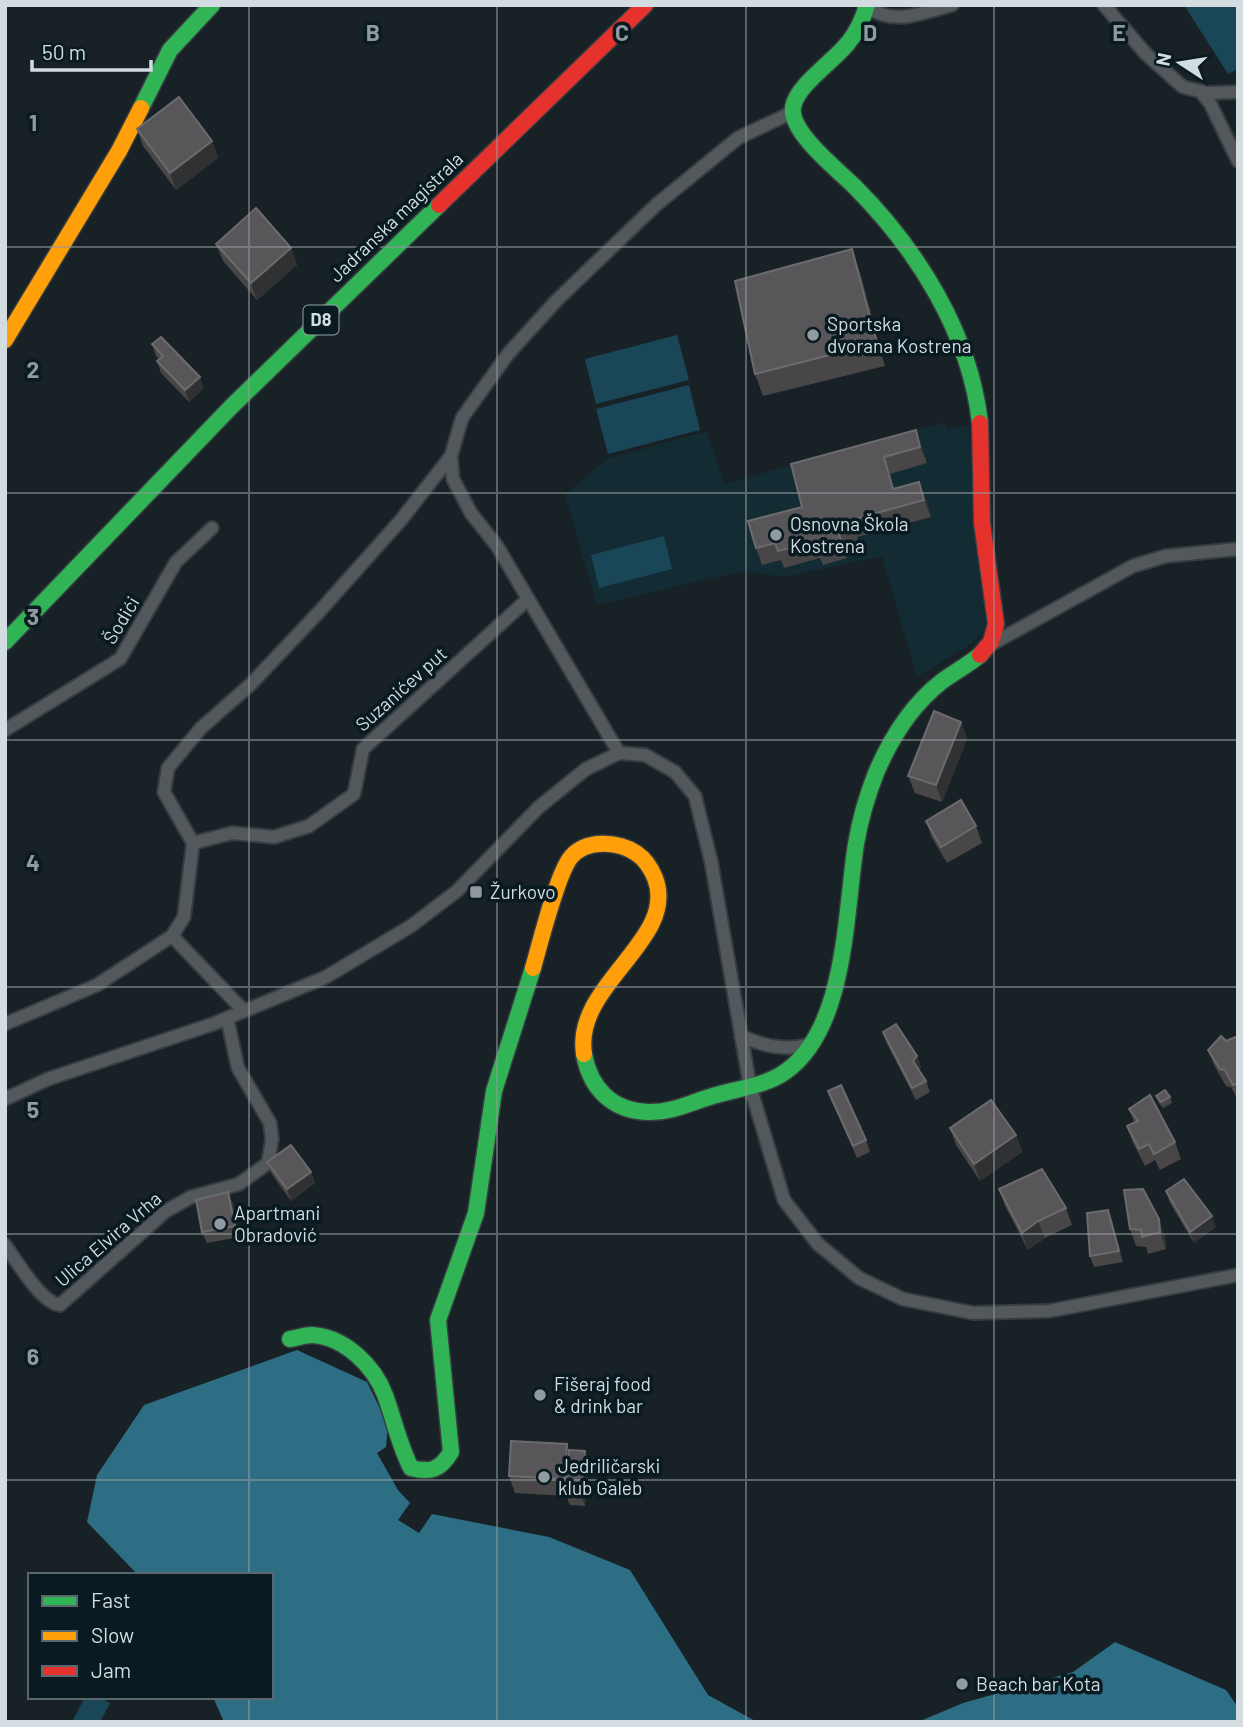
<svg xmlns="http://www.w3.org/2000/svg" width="1243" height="1727" viewBox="0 0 1243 1727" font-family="Barlow,sans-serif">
<rect width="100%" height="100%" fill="#182125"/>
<polygon fill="#132b33" points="945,422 947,429 969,425 973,514 986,627 971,644 917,677 882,556 784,577 743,571 597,605 565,494 607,459 707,431 724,484"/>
<g fill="#194757">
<polygon points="1184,5 1238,5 1238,69 1228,74"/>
<polygon points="677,335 689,380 596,404 585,359"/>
<polygon points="689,385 700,430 608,454 596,409"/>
<polygon points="664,536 672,569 599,588 591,555"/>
<polygon points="85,1697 98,1697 110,1703 100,1722 72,1722"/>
</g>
<g fill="#2d6e85">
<polygon points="297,1350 367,1382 388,1425 386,1447 377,1453 398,1490 410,1503 398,1520 419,1533 432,1514 549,1537 630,1570 708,1695 757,1722 224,1722 213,1697 271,1697 271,1575 138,1575 87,1522 97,1475 144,1405"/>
<polygon points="1115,1642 1226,1690 1238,1707 1238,1722 918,1722 963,1703 1073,1672"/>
</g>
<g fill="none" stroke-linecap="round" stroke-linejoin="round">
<g stroke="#363d40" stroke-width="16">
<g id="street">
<polyline points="1104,5 1146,54 1183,87 1208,93 1238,92"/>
<path d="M867,7C894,26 922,13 952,5"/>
<polyline points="1200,91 1210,103 1238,161"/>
<polyline points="988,646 1133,566 1166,556 1238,549"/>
<polyline points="5,730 120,659 176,562 212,528"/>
<polyline points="619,753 497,546 471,513 453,479 451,456 462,418 508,354 557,300 656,205 738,138 793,112"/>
<polyline points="193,843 164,792 168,768 201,728 251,684 318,613 401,520 451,456"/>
<polyline points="172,936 244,1011"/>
<polyline points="5,1024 97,985 172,936 184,917 193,843 232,833 274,837 309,826 354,794 363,749 528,599"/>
<path d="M741,1036C766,1047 786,1051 812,1044"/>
<polyline points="5,1099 48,1079 213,1024 326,977 411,926 457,891 539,807 586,769 619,753 645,755 675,772 695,796 711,861 750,1086 784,1200 818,1244 859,1278 903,1299 973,1313 1049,1311 1238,1275"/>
<path d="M5,1245C17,1261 41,1303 60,1305L166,1211L191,1197L239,1184L268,1163L272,1139L270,1123L238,1068L227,1018"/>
</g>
</g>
<g stroke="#363d40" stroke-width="19">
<g id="fast">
<path d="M867,5C863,19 858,31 848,43C834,61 797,85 793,107C789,132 838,170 854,186C917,249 970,333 980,423"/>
<polyline points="141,108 170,50 212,5"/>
<polyline points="5,642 231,407 439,205"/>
<path d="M584,1054C590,1088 612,1111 648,1112C674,1113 695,1100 720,1094C741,1088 767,1085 785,1072C847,1029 845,912 856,844C860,820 867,796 876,773C890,740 912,705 941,682C953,673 968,665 980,655"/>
<path d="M290,1339C297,1338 305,1335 312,1335C345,1337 374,1366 385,1395C394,1419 399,1445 411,1468C431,1473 440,1470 451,1452L438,1320L476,1213L494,1091L533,968"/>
</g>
</g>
<g stroke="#363d40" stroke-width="19">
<g id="slow">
<polyline points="5,340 119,151 141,108"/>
<path d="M533,968C540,944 557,874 571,857C586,839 618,841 636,853C645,859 651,868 655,878C679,940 573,984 584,1054"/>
</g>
</g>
<g stroke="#363d40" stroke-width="19">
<g id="jam">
<polyline points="439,205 645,5"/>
<polyline points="980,655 991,642 996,624 982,523 980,423"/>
</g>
</g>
<use href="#street" stroke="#52585c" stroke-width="12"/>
<use href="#fast" stroke="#30b455" stroke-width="16"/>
<use href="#slow" stroke="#ff9f0a" stroke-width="16"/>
<use href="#jam" stroke="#e5322d" stroke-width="16"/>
</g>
<g fill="#494648">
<polygon points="137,129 212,141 218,158 176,190 143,146"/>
<polygon points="216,244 291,248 297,265 257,300 223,261"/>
<polygon points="860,272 885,366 763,396 755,374"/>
<polygon points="152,344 204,388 189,402 161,373 157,361 159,359 156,356"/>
<polygon points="922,447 927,463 890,474 894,489 926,499 931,517 857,537 859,543 845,547 847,558 823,565 820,558 784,568 781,560 762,565 756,548 802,507 791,464"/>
<polygon points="961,722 967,739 942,802 915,793 908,776"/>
<polygon points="926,821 976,826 982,843 947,863 932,838"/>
<polygon points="883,1032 917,1056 921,1068 919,1070 926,1081 930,1092 916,1100 887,1044"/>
<polygon points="1238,1036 1238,1100 1231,1087 1226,1086 1215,1067 1208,1050"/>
<polygon points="828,1091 866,1140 870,1152 857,1158"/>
<polygon points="1156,1096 1170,1097 1172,1103 1163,1108 1158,1102"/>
<polygon points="1129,1109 1175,1142 1181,1159 1160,1170 1155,1160 1145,1166 1133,1143 1127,1126 1134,1122"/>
<polygon points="950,1128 1016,1135 1022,1152 980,1181 956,1145"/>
<polygon points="267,1162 311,1172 315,1183 291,1201 271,1173"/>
<polygon points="999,1189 1066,1208 1072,1225 1045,1238 1028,1250 1005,1206"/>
<polygon points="1124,1190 1165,1236 1166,1249 1148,1254 1146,1247 1136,1246 1130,1229"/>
<polygon points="1166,1191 1216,1227 1194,1243 1170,1203"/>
<polygon points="233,1203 239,1237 207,1243 202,1232"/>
<polygon points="1108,1210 1112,1221 1123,1262 1094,1267 1090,1256"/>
<polygon points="569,1450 585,1451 589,1462 585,1506 570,1505 566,1496 515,1493 509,1476"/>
</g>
<g fill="#2f3133">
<polygon points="212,141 218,158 176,190 170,173"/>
<polygon points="291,248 297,265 257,300 251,283"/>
<polygon points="852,249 860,272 885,366 877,343"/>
<polygon points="200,377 204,388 189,402 185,390"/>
<polygon points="916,430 922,447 927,463 920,447"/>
<polygon points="884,457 890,474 899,506 893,489"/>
<polygon points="919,482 926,499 931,517 924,500"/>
<polygon points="961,722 967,739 942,802 936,785"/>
<polygon points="917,1056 921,1068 917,1072 913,1061"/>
<polygon points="1016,1135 1022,1152 980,1181 974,1164"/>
<polygon points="311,1172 315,1183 291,1201 287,1189"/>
<polygon points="228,1192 233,1203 239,1237 235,1226"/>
<polygon points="1108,1210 1112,1221 1123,1262 1119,1251"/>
<polygon points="1212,1216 1216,1227 1194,1243 1190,1232"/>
<polygon points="1159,1219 1165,1236 1166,1249 1160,1232"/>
<polygon points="1038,1221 1045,1238 1028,1250 1022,1233"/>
<polygon points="567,1444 573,1461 571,1496 565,1479"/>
<polygon points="585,1451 589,1462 585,1506 581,1495"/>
</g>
<g fill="#585659" stroke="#6b6b6e" stroke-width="2">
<polygon points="179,97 212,141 170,173 137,129"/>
<polygon points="256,208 291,248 251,283 216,244"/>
<polygon points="852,249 877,343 755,374 735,281"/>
<polygon points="161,337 200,377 185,390 157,361 163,356 152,344"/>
<polygon points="916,430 920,447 884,457 893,489 919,482 924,500 851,520 853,526 838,530 841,541 817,548 815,541 778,551 775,543 756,548 748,521 802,507 791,464"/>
<polygon points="934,711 961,722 936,785 908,776"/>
<polygon points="961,800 976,826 941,847 926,821"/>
<polygon points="896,1024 917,1056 913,1061 926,1081 912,1088 883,1032"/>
<polygon points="1221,1036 1226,1041 1238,1036 1238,1083 1233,1085 1225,1070 1220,1069 1208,1050"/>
<polygon points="841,1085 866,1140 853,1146 828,1091"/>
<polygon points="1165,1090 1170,1097 1161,1102 1156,1096"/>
<polygon points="1150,1095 1175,1142 1154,1154 1149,1144 1139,1149 1127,1126 1138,1121 1129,1109"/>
<polygon points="991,1100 1016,1135 974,1164 950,1128"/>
<polygon points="291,1145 311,1172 287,1189 267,1162"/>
<polygon points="1042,1169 1066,1208 1038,1221 1022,1233 999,1189"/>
<polygon points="1184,1179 1212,1216 1190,1232 1166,1191"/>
<polygon points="1143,1189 1159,1219 1160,1232 1142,1237 1141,1230 1130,1229 1124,1190"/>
<polygon points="228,1192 235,1226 202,1232 196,1200"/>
<polygon points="1108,1210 1119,1251 1090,1256 1087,1213"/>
<polygon points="511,1441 567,1444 565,1479 509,1476"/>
<polygon points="569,1450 585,1451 581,1495 565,1494"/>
</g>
<path fill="none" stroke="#919b9f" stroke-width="2" stroke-opacity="0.55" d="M249,5V1575M497,5V1722M746,5V1722M994,5V1722M5,247H1238M5,493H1238M5,740H1238M5,987H1238M5,1234H1238M5,1480H1238M249,1697V1722"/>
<g fill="#919b9f" stroke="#091a21" stroke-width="2.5">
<circle cx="813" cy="335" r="7"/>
<circle cx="776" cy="535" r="7"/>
<rect x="469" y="885" width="14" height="14" rx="3.5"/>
<circle cx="220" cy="1224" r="7"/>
<circle cx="540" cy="1395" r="7"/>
<circle cx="544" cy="1477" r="7"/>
<circle cx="962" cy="1684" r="7"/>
</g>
<g text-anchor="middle" stroke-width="7" stroke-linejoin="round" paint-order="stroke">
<rect fill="#091a21" stroke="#96a2a7" stroke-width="2" x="303.5" y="305.5" width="35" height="29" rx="5"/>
<g font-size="18" font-weight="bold" fill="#d2dce1">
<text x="321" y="326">D8</text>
</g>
<g font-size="19" fill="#d2dce1" stroke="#091a21">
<text transform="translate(396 217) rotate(-44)" y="7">Jadranska magistrala</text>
<text transform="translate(121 620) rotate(-59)" y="7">Šodići</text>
<text transform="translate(401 689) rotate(-42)" y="7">Suzanićev put</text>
<text transform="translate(108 1239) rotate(-41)" y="7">Ulica Elvira Vrha</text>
</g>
<g font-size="19" fill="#d2dce1" stroke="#091a21" text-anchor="start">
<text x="827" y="331">Sportska<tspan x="827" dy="22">dvorana Kostrena</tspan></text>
<text x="790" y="531">Osnovna Škola<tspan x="790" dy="22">Kostrena</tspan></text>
<text x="490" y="899">Žurkovo</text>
<text x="234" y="1220">Apartmani<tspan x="234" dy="22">Obradović</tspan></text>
<text x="554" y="1391">Fišeraj food<tspan x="554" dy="22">&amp; drink bar</tspan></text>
<text x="558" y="1473">Jedriličarski<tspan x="558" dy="22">klub Galeb</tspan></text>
<text x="976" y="1691">Beach bar Kota</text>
</g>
</g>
<g font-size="23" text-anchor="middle" font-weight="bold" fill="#919b9f" stroke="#091a21" stroke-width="7" stroke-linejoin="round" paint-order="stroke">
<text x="373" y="41">B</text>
<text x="622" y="41">C</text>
<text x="870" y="41">D</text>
<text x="1119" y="41">E</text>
<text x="33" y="131">1</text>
<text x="33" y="378">2</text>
<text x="33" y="625">3</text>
<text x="33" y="871">4</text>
<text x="33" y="1118">5</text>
<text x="33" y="1365">6</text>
</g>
<rect width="1243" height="1727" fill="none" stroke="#d2dce1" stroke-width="14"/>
<rect x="28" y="1573" width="245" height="126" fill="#091a21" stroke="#59686e" stroke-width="2"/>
<rect x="42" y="1596" width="35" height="10" fill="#30b455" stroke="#59686e" stroke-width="2"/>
<text x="91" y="1608" font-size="21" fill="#d2dce1">Fast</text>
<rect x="42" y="1631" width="35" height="10" fill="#ff9f0a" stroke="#59686e" stroke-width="2"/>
<text x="91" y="1643" font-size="21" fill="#d2dce1">Slow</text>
<rect x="42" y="1666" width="35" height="10" fill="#e5322d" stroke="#59686e" stroke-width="2"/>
<text x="91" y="1678" font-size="21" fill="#d2dce1">Jam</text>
<g transform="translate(1180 63) rotate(282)" stroke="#091a21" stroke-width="5" paint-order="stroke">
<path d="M0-5L12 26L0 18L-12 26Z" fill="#d2dce1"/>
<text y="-10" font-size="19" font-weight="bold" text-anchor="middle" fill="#d2dce1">N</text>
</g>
<path d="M32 60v10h119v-10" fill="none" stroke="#d2dce1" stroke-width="3.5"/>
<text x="42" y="60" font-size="21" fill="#d2dce1" stroke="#091a21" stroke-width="5" paint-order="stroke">50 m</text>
</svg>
